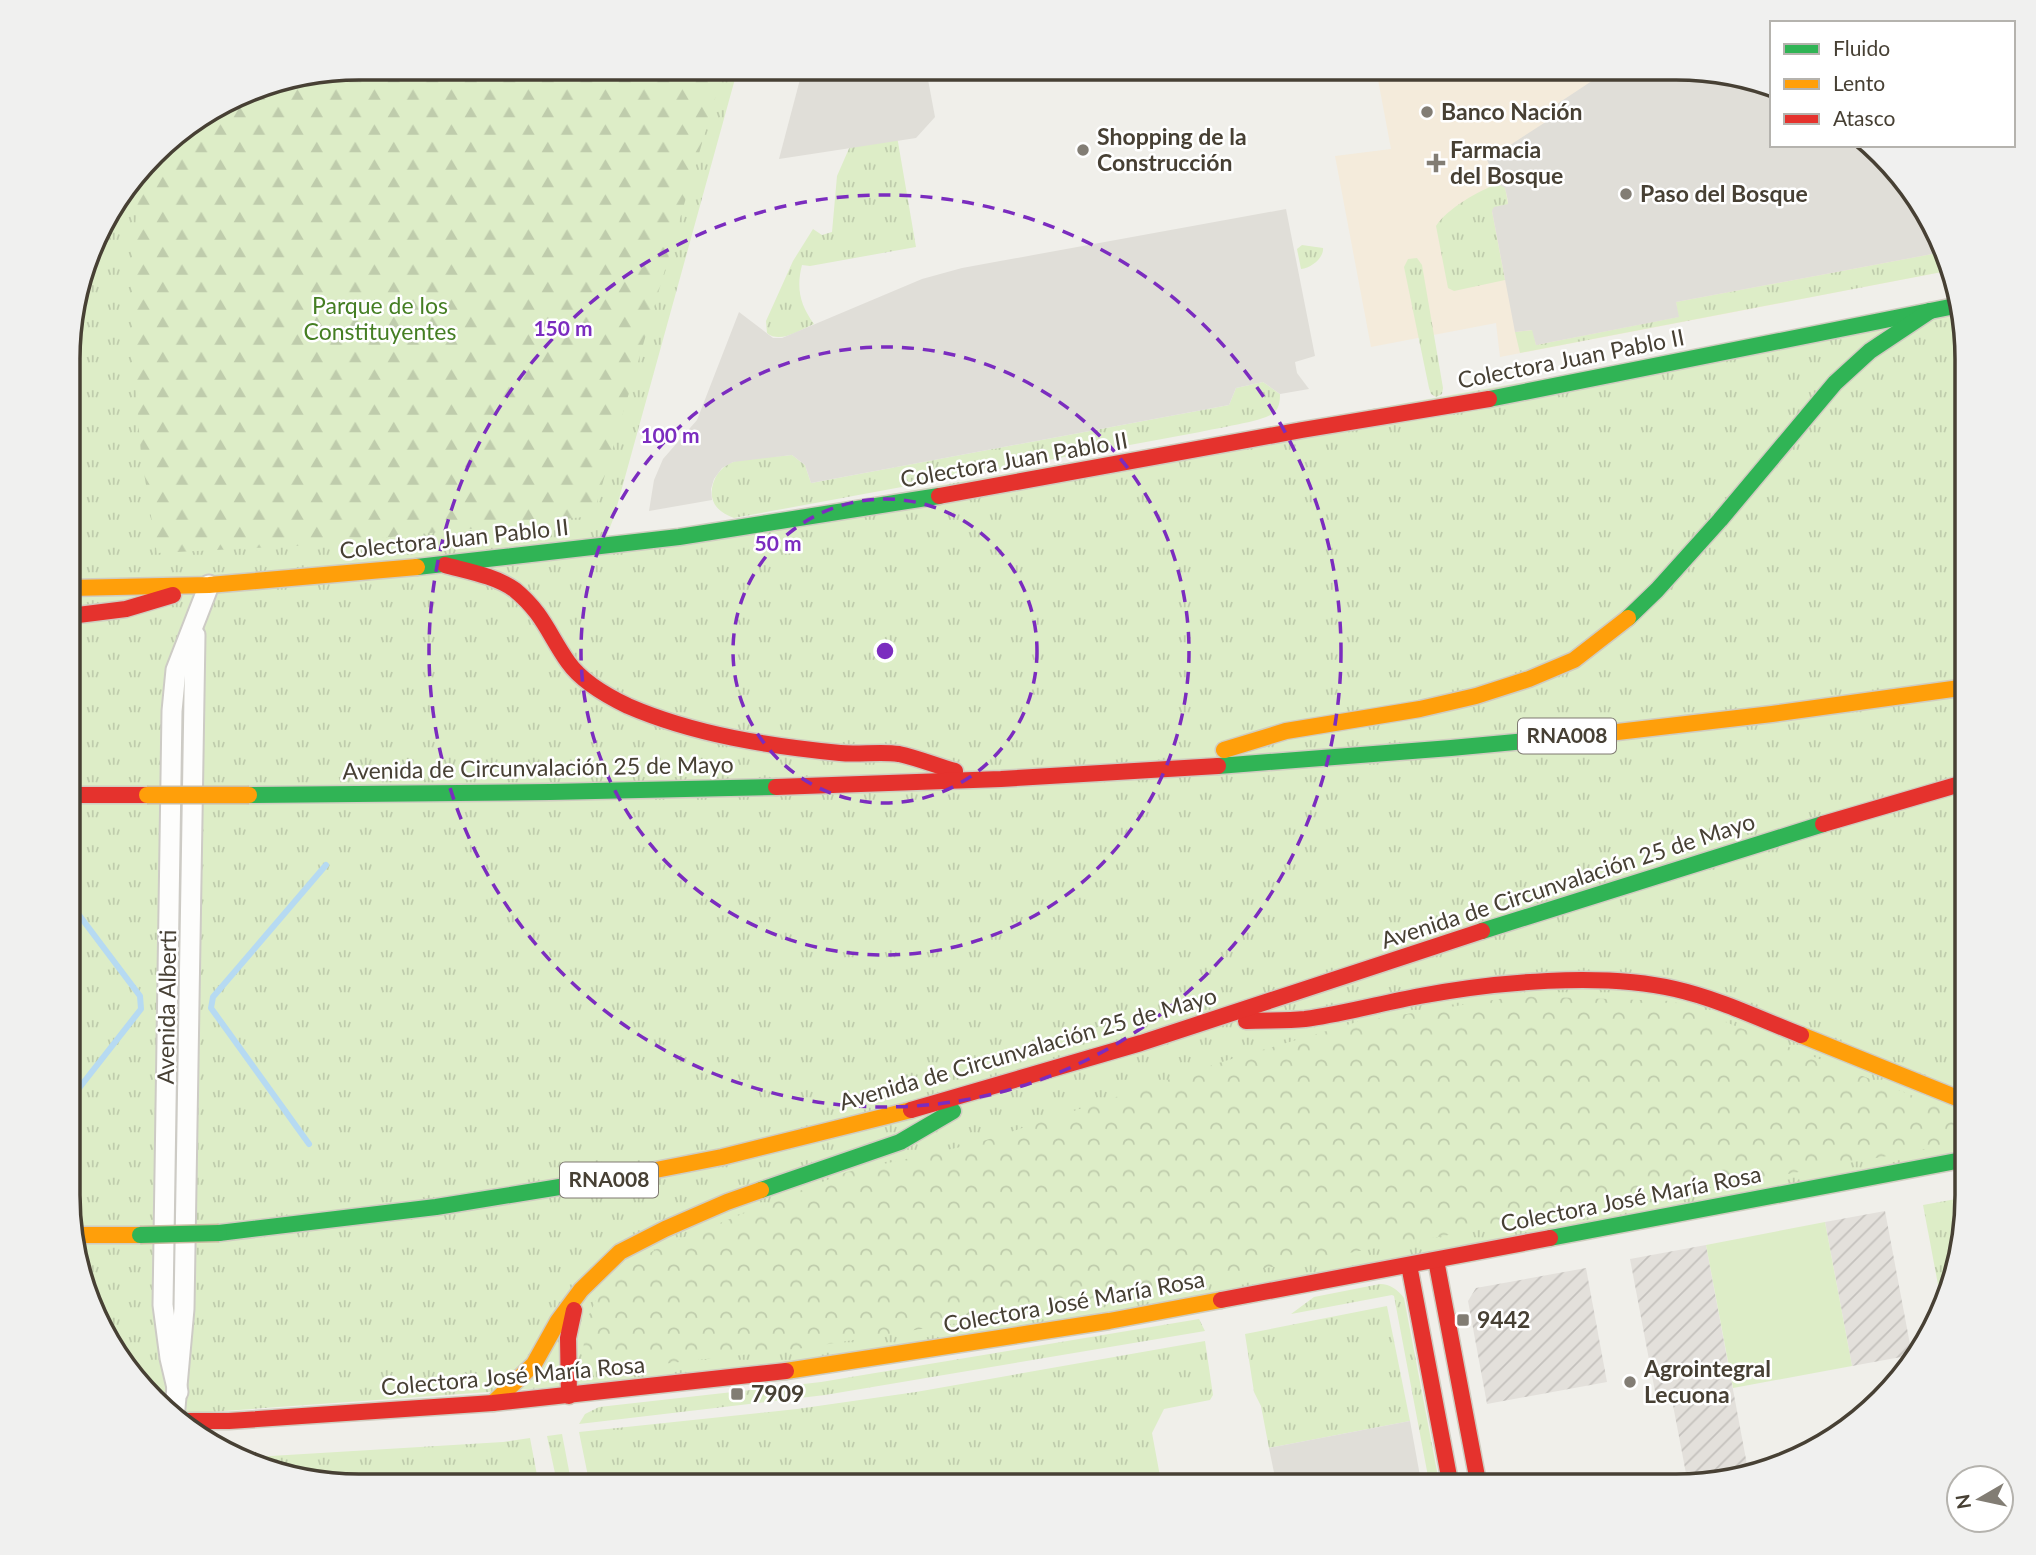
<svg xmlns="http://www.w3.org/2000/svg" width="2036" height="1555" viewBox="0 0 2036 1555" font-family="Lato,sans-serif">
<defs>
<pattern id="industrial-furrows" width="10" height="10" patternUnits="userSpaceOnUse" patternTransform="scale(1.75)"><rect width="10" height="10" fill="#e3e0db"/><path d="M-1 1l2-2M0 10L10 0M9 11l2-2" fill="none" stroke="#c4c1bd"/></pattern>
<pattern id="grass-tufts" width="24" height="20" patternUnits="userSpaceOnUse" patternTransform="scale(1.75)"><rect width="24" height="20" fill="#ddedc7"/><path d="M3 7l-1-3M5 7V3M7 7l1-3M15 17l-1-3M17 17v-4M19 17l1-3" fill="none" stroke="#bfccac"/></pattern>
<pattern id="forest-firs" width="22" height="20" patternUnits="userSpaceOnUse" patternTransform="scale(1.75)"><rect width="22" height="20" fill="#ddedc7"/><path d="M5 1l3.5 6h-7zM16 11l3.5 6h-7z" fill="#bfccac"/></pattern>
<pattern id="park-crowns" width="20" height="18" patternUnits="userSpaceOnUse" patternTransform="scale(1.75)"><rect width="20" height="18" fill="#ddedc7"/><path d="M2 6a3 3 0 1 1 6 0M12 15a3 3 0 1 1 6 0" fill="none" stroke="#bfccac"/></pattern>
</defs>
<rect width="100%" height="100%" fill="#f0efea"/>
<polygon fill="#f4ebdb" points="1376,69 1695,69 1772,87 1772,145 1872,145 1938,231 1947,271 1500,357 1496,323 1371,347 1335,156 1391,149"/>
<g fill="url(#industrial-furrows)">
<polygon points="1885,1211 1912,1355 1852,1366 1825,1222"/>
<polygon points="1706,1245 1748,1470 1688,1484 1672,1400 1657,1402 1630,1259"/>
<polygon points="1586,1268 1607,1382 1487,1404 1468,1301 1476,1288"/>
</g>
<g fill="url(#grass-tufts)">
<polygon points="359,68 738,68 614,517 603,545 1955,306 1968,359 1967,1159 809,1369 168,1415 98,1325 69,1215 71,321 107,214 168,140 265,84"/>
<path d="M892,107L916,247L810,266L802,265C796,288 800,305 814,324C800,330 780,344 767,333L766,321L793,261L813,229L822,235L832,232L837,176L865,112Z"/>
<path d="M1498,184L1505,187L1508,204L1492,211L1505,280L1454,291L1448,288L1436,226C1447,209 1479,190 1498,184Z"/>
<path d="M1302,245L1323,248C1324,258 1311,268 1301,269L1297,249Z"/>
<polygon points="1943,252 1947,271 1520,353 1515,332 1533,330 1536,345 1678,317 1676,302"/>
<polygon points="1417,258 1422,265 1443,388 1442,394 1436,397 1431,394 1429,388 1404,267 1408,259"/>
<path d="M1263,382L1280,394C1280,402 1279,410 1272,414C1260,422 1216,428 1200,432L734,518C723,514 714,508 712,497C710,482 719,467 733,462C746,457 777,457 792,455L805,465L811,483L1229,405L1236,388Z"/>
<polygon points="1967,1197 1967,1215 1943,1311 1923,1205"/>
<path d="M1380,1284C1390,1284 1398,1290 1404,1298L1440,1487H1430L1394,1296L1392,1295L1291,1314L1314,1297Z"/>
<polygon points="1387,1306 1410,1421 1269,1448 1261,1406 1254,1392 1245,1334"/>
<polygon points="1199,1319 1205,1331 825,1395 579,1424 585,1414 599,1407 821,1382"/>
<polygon points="1205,1341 1213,1395 1210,1400 1164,1409 1152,1433 1162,1487 1144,1487 1141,1473 1070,1486 590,1486 579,1432 797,1409 916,1392"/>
<polygon points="562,1434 570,1476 556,1478 547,1436"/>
<polygon points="530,1438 539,1486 341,1486 248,1465 237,1458 503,1442"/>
</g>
<polygon fill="url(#forest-firs)" points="359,68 724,68 593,516 314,545 157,553 141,454 133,358 132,262 140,174 168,140 265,84"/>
<polygon fill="url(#park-crowns)" points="1518,996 1672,1001 1967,1117 1967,1135 1959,1143 983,1319 804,1348 582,1373 585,1323 600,1292 624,1268 660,1247 847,1172 974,1144 1225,1061 1357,1022"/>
<polygon fill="#ddedc7" points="1825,1222 1852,1366 1733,1388 1706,1245"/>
<g fill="#e0ded8">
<polygon points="803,68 926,69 935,117 916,138 779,159"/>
<polygon points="1610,69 1695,69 1772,87 1772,145 1872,145 1938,231 1943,252 1676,302 1679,317 1536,345 1532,330 1515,332 1492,211 1494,207 1508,204 1508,201 1505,188 1498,184 1487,160 1558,114 1554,106"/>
<polygon points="1286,209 1315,356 1295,362 1297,373 1309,389 1280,394 1263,382 1236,388 1229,405 811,483 805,465 792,455 733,462 722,468 714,479 711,489 712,500 649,511 654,480 663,459 697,420 739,312 773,338 782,338 922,279 962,268"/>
<polygon points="1410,1421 1422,1487 1277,1487 1269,1448"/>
<polygon points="1141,1473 1144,1487 1070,1486"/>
</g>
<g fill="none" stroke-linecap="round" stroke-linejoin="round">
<g stroke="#b6daf2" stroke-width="6">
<polyline points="69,1101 141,1009 140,996 70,903"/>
<polyline points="309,1144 211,1008 213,997 326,865"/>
</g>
<g stroke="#cdcbc5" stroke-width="23">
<g id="street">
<polyline points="178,1392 170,1358 163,1305 172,711 176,670 209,585"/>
<polyline points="174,1419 184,1309 195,635"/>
</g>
</g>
<g stroke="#d0ccc0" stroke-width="19">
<g id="fast">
<polyline points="1489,399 1955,306"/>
<polyline points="417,567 679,537 939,496"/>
<polyline points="1628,618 1657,590 1720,520 1835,383 1870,351 1930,311"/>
<polyline points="1218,766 1451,748 1600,734"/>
<polyline points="249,795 550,792 776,787"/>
<polyline points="1482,931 1823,824"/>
<polyline points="761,1190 900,1142 953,1111"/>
<polyline points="219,1233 436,1207 615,1178"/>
<polyline points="1550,1238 1967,1159"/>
</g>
</g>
<g stroke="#d0ccc0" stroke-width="19">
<g id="slow">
<polyline points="70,588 209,585 417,567"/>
<polyline points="1600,734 1772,714 1967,687"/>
<polyline points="1224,750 1286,731 1420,709 1476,696 1529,679 1574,660 1628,618"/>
<polyline points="1801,1035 1967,1102"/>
<polyline points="615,1178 722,1157 911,1110"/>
<polyline points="74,1235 140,1235"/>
<polyline points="786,1371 1109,1321 1221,1300"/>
<polyline points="493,1403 534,1364 558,1321 581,1290 620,1252 665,1229 727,1202 761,1190"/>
</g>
</g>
<g stroke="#d0ccc0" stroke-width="19">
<g id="jam">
<polyline points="939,496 1302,430 1489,399"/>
<path d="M445,565C467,571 496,576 515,590C543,613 549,635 568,662C582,682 607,696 628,706C695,735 769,746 840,753C859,755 880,751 899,754C918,758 937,766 955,771"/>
<polyline points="70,616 126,609 173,595"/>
<polyline points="776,787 1001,779 1218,766"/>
<polyline points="70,795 147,795"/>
<polyline points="1823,824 1967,782"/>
<path d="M1246,1021C1265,1020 1286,1021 1305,1019C1343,1014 1382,1003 1420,996C1494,982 1602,972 1675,989C1719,999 1760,1019 1801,1035"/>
<polyline points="911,1110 1141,1043 1482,931"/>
<polyline points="1436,1260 1479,1487"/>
<polyline points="1409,1265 1451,1487"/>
<polyline points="1221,1300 1550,1238"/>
<polyline points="569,1396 568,1338 574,1310"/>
<polyline points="178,1421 229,1421 493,1403 786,1371"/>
</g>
</g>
<use href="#street" stroke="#fdfdfc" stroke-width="19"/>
<use href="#fast" stroke="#30b455" stroke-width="16"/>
<use href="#slow" stroke="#ff9f0a" stroke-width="16"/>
<use href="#jam" stroke="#e5322d" stroke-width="16"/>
<g stroke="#cbbca2" stroke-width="19" stroke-linecap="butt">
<polyline id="fast-bridge" points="140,1235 219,1233"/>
</g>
<g stroke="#cbbca2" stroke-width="19" stroke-linecap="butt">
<polyline id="slow-bridge" points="147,795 249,795"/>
</g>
<use href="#fast-bridge" stroke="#30b455" stroke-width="16"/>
<use href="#slow-bridge" stroke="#ff9f0a" stroke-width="16"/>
</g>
<g fill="none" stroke="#7b2cbf" stroke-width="3.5" stroke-dasharray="12 9">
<circle cx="885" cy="651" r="152"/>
<circle cx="885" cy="651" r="304"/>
<circle cx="885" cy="651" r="456"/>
</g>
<g fill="#827d74" stroke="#fff" stroke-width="2.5">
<circle cx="1427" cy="112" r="7"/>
<circle cx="1083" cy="150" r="7"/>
<path d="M1432.5 152.5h7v7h7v7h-7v7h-7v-7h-7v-7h7z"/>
<circle cx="1626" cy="194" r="7"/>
<rect x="1456" y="1313" width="14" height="14" rx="3.5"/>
<circle cx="1630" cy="1382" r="7"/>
<rect x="730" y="1387" width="14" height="14" rx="3.5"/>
</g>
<g text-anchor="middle" stroke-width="5" stroke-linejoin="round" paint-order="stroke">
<g fill="#fff" stroke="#7e7971" stroke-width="2">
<rect x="1518" y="718.5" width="98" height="35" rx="5"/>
<rect x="560" y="1162.5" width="98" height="35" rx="5"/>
</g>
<g font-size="21" font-weight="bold" fill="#474034">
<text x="1567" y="743">RNA008</text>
<text x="609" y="1187">RNA008</text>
</g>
<g font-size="23" font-weight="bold" fill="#474034" stroke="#fff" text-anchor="start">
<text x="1441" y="120">Banco Nación</text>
<text x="1097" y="145">Shopping de la<tspan x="1097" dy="26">Construcción</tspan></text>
<text x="1450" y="158">Farmacia<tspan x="1450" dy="26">del Bosque</tspan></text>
<text x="1640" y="202">Paso del Bosque</text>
<text x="1477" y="1328">9442</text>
<text x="1644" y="1377">Agrointegral<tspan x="1644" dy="26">Lecuona</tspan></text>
<text x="751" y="1402">7909</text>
</g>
<g font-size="23" fill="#457e23" stroke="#fff">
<text x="380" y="314">Parque de los<tspan x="380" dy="26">Constituyentes</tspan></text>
</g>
<g font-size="23" fill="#474034" stroke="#fff">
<text transform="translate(1571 359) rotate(-11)" y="8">Colectora Juan Pablo II</text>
<text transform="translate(1014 460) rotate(-10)" y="8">Colectora Juan Pablo II</text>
<text transform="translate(454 539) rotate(-6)" y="8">Colectora Juan Pablo II</text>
<text transform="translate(538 768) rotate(-1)" y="8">Avenida de Circunvalación 25 de Mayo</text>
<text transform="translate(1568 881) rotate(-18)" y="8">Avenida de Circunvalación 25 de Mayo</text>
<text transform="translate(167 1007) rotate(-89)" y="8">Avenida Alberti</text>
<text transform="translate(1028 1049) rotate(-16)" y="8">Avenida de Circunvalación 25 de Mayo</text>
<text transform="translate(1631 1199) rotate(-11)" y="8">Colectora José María Rosa</text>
<text transform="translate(1074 1302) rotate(-10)" y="8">Colectora José María Rosa</text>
<text transform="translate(513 1376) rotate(-5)" y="8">Colectora José María Rosa</text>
</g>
</g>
<path d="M0 0H2036V1555H0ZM359 80H1676A279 279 0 0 1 1955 359V1195A279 279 0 0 1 1676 1474H359A279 279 0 0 1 80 1195V359A279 279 0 0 1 359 80Z" fill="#f0f0ef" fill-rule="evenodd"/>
<path fill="none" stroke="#474034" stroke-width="3.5" d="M359 80H1676A279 279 0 0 1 1955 359V1195A279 279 0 0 1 1676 1474H359A279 279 0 0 1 80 1195V359A279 279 0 0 1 359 80Z"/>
<circle cx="885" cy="651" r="10" fill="#7b2cbf" stroke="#fff" stroke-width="3.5"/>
<g font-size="21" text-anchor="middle" font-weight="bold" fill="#7b2cbf" stroke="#fff" stroke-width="5" stroke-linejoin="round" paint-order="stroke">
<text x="563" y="336">150 m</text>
<text x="670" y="443">100 m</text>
<text x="778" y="551">50 m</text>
</g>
<rect x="1770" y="21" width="245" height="126" fill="#ffffff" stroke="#b5b3ae" stroke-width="2"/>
<rect x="1784" y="44" width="35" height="10" fill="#30b455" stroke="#b5b3ae" stroke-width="2"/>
<text x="1833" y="56" font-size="21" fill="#474034">Fluido</text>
<rect x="1784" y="79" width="35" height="10" fill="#ff9f0a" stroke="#b5b3ae" stroke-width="2"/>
<text x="1833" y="91" font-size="21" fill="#474034">Lento</text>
<rect x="1784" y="114" width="35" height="10" fill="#e5322d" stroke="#b5b3ae" stroke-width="2"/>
<text x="1833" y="126" font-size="21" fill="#474034">Atasco</text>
<g transform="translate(1980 1499) rotate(261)"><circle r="33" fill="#ffffff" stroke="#b5b3ae" stroke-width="2"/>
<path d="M0-5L12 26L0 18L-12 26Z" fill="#827d74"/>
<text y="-10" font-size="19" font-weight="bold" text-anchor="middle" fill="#474034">N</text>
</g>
</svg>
